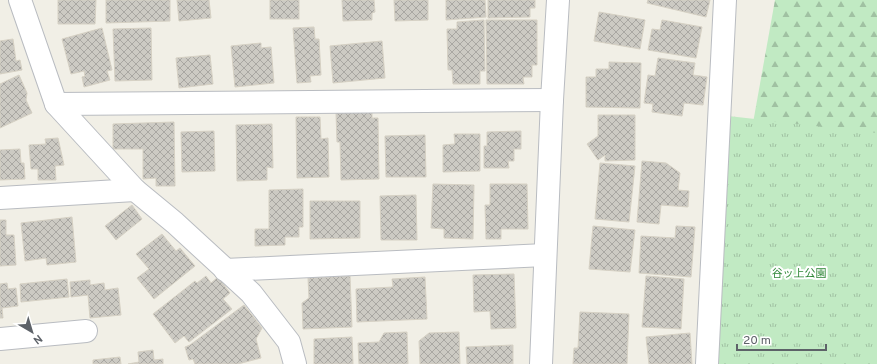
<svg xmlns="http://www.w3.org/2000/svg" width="877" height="364" viewBox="0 0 877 364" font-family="Overpass,'Noto Sans JP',sans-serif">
<defs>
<pattern id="forest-firs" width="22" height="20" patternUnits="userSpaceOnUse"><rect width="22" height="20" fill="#c1eac3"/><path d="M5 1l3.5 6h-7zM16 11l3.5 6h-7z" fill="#a0c1a2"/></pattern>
<pattern id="park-tufts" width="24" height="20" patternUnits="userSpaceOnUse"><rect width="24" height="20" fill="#c1eac3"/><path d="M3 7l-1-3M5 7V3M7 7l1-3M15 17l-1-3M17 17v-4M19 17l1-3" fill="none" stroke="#a0c1a2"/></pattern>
<pattern id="building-cross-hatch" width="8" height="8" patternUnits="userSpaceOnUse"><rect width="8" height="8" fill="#cccac3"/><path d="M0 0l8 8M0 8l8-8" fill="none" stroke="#a9a7a2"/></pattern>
</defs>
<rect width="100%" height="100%" fill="#f1efe6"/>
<polygon fill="url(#forest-firs)" points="775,0 877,0 877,245 753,123"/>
<polygon fill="url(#park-tufts)" points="728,116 877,133 877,364 717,364"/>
<g fill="url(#building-cross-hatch)" stroke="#d6d1c4">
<polygon points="58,0 96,0 95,24 58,24"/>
<polygon points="106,0 170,0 170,21 106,23"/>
<polygon points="177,0 209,0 211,18 179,21"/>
<rect x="270" y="0" width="29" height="19"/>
<polygon points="342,0 374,0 375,12 372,13 372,20 343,21"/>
<polygon points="394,0 428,0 428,20 395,21"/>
<polygon points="446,0 485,0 486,17 446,20"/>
<polygon points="488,0 535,0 535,8 530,8 530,17 488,18"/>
<polygon points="648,0 710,0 706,17 647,3"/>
<polygon points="599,12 645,20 640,49 594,41"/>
<polygon points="484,20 485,71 480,71 480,84 453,84 452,70 448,70 447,29 457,29 457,22"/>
<polygon points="486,20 537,20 537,65 532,65 532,77 523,77 524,84 487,84"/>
<polygon points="662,20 702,27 696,58 648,50 652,29 660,30"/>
<polygon points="314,27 315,39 319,39 321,75 310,76 311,82 297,83 293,28"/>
<polygon points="102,28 112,70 107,71 110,80 84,87 82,77 85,76 84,71 71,74 62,39"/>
<polygon points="151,28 152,80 115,81 113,29"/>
<polygon points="13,39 16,61 20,60 22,70 0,74 0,41"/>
<polygon points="382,41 385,78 333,83 330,46"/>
<polygon points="261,43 261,48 271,47 274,83 235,87 231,46"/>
<polygon points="210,55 213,84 179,88 176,58"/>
<polygon points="658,58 695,63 693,75 707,77 703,105 684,103 682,116 652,112 653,104 644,103 648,75 655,76"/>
<polygon points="609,62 641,63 640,108 586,107 586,77 596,77 596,69 609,69"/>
<polygon points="19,75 27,93 26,100 32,113 0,128 0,84"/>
<polygon points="372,112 372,118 378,118 379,179 341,180 340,142 337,142 336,113"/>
<polygon points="598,115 635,115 635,160 605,161 605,155 598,160 587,144 598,136"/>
<polygon points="296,117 320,117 321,139 328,138 329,177 297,178"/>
<polygon points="174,122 175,186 156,186 156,178 143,179 143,149 113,149 113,124"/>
<polygon points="272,124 273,168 267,167 267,180 237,181 236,125"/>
<polygon points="214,131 215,171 182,172 181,132"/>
<polygon points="521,131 521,149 514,149 514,161 508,161 509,168 484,168 484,146 487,146 487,132"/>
<polygon points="454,134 480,134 480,171 443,172 443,145 455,144"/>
<polygon points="425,135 426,177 386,177 385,136"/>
<polygon points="58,138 64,165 55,166 56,180 38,180 38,169 31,169 29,145 46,144 45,139"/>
<polygon points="20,149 21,163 24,163 25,179 0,180 0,150"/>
<polygon points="642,161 666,163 680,173 678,190 689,191 688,207 661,205 659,224 637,222"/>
<polygon points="600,163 635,166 629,222 595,219"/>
<polygon points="433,184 474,185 473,239 444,238 444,229 431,228"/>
<polygon points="490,184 527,184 528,229 501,229 501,239 486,239 485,205 490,205"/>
<polygon points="303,189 303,227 299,227 299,237 285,237 285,245 255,246 255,229 269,229 269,190"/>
<polygon points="416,195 417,240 381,240 380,196"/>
<polygon points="310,201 360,201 360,238 310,239"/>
<polygon points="132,205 142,219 116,240 105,226"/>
<polygon points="72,217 76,262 47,265 46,258 25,261 21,223"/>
<polygon points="0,220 6,220 6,235 14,235 16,265 0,266"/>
<polygon points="593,226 635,230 630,272 589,269"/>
<polygon points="676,226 695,227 691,277 639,273 641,236 675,238"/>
<polygon points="162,234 176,251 180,248 195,266 154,299 137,278 149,269 136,254"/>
<polygon points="514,274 516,328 491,329 490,311 474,312 473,275"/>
<polygon points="206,276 211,283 218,277 230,293 223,299 232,309 189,342 184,336 175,343 153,314 195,281 197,283"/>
<polygon points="350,276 352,327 303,329 302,303 309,298 308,278"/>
<polygon points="646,276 684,279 681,329 642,327"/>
<polygon points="425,277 427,319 357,322 356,289 393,287 392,279"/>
<polygon points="67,279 69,297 21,302 20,284"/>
<polygon points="90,280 90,285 104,283 105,290 118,288 121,315 90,318 88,295 71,297 70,282"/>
<polygon points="7,283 8,289 16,288 18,306 2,308 3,318 0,318 0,284"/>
<polygon points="244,305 262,328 256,339 261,358 238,364 195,364 193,359 189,360 185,347 190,345"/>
<polygon points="580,312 629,314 627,364 573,364 574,348 578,348"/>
<polygon points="407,332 408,364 359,364 358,343 379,342 384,333"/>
<polygon points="459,332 460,364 420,364 419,341 429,333"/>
<polygon points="690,333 692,364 649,364 646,337"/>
<polygon points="352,337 353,364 314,364 314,339"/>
<polygon points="513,345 513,364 467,364 466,347"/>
<polygon points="153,350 154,360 163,359 163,364 128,364 139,362 138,352"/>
<polygon points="120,357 121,364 93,364 93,360"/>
</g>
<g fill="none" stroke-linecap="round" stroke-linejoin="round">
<g stroke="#b9bcc1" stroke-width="24">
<g id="street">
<polyline points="20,0 56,104 135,190 175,223 251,293 289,342 295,364"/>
<polyline points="56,104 552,100"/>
<polyline points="0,198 135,190"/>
<polyline points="225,270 545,255"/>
<polyline points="0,339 86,331"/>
<polyline points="541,364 552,100 558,0"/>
<polyline points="707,364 725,0"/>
</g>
</g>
<use href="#street" stroke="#fff" stroke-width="22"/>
</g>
<g text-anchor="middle" stroke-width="4" stroke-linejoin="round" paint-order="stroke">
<g font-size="11" fill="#2e8636" stroke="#fff">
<text x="799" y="277">谷ッ上公園</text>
</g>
</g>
<g transform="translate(32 332) rotate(142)" stroke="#ffffff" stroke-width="3" paint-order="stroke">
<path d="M0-3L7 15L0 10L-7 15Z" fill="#5d6268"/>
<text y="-6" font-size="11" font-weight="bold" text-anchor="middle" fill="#5d6268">N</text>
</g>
<path d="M737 344v6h89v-6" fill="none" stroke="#5d6268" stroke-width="2"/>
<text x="743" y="344" font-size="12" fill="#5d6268" stroke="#ffffff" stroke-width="3" paint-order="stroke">20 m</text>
</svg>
